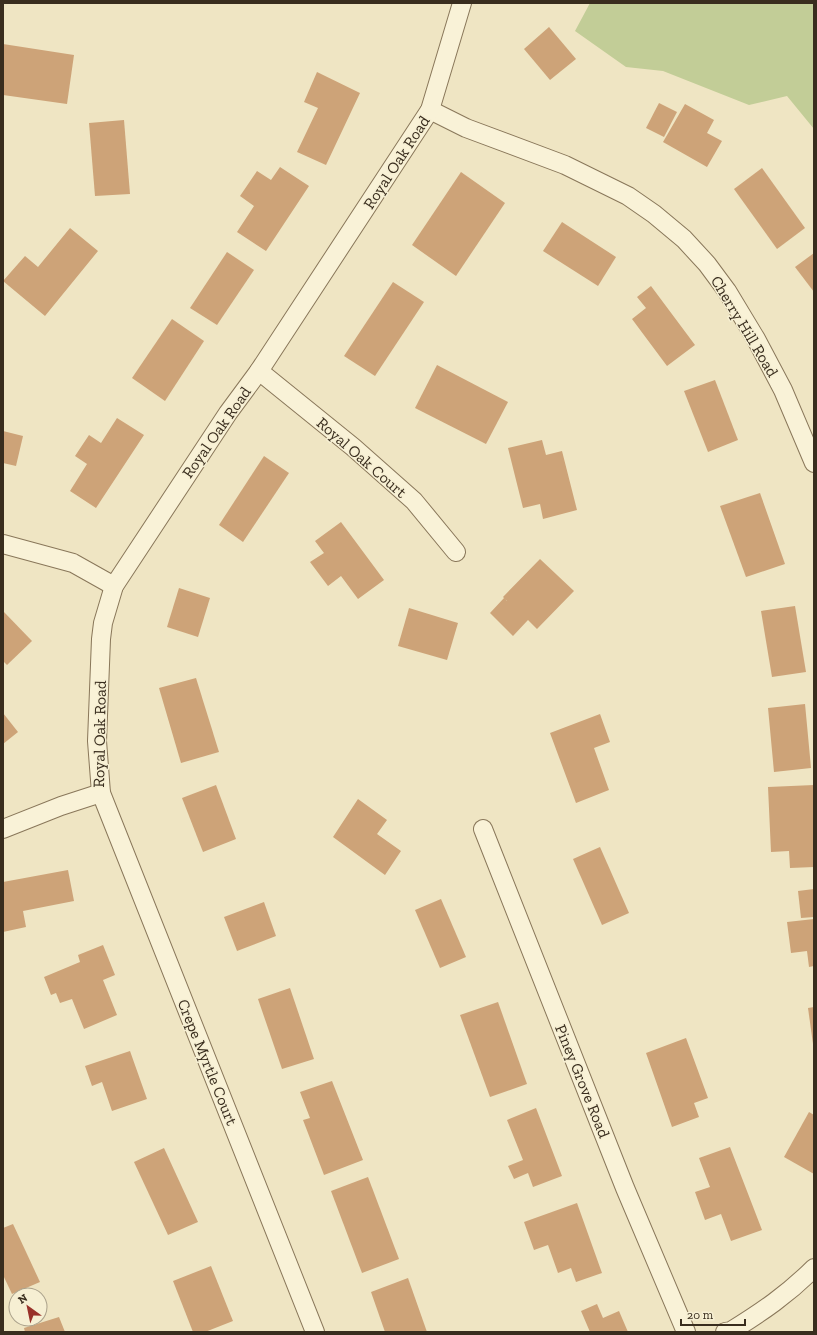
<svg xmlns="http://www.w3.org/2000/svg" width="817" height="1335" viewBox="0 0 817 1335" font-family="'Zilla Slab',serif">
<rect width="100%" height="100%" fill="#efe5c3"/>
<polygon fill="#c2cd97" points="590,3 814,3 814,129 787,96 749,105 663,71 626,67 575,31"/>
<g fill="#cda378">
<polygon points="549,27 576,59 550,80 524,49"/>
<polygon points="3,44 74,55 67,104 3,95"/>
<polygon points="317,72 360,93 326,165 297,152 318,108 304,102"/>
<polygon points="659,103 677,112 664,137 646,128"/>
<polygon points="685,104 714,120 707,133 722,141 707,167 663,142"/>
<polygon points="124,120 130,194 95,196 89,123"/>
<polygon points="280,167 309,186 266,251 237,232 254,206 240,196 257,171 271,180"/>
<polygon points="762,168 805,228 777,249 734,189"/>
<polygon points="461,172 505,203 456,276 412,245"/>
<polygon points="562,222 616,257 598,286 543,251"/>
<polygon points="70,228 98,251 45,316 3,281 25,256 38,267"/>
<polygon points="227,252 254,270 217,325 190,308"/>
<polygon points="814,253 814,292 795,267"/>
<polygon points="393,282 424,302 375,376 344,356"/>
<polygon points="651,286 695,345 667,366 632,319 646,308 637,297"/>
<polygon points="172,319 204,341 165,401 132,378"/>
<polygon points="437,365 508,402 486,444 415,408"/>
<polygon points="715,380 738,440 708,452 684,391"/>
<polygon points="117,418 144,435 96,508 70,491 87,464 75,456 89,435 101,443"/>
<polygon points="3,431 23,436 16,466 3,463"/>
<polygon points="542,440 546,455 562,451 577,510 543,519 540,504 523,508 508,448"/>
<polygon points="264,456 289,473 243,542 219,525"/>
<polygon points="760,493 785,564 746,577 720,506"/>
<polygon points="341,522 384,580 358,599 341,576 328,586 310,562 324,553 315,541"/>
<polygon points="540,559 574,591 537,629 528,620 513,636 490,613 504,598 507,601 503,597"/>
<polygon points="179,588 210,598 198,637 167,627"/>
<polygon points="795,606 806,672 772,677 761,611"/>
<polygon points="409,608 458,623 447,660 398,646"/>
<polygon points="3,611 32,641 7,665 3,661"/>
<polygon points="196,678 219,752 181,763 159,688"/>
<polygon points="805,704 811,768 774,772 768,708"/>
<polygon points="3,713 18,732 3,744"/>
<polygon points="600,714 610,742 594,748 609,790 576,803 550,733"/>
<polygon points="216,785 236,839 203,852 182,798"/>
<polygon points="814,785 814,867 790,868 789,851 771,852 768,787"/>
<polygon points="358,799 387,820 377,834 401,851 385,875 333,837"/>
<polygon points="600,847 629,913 602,925 573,859"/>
<polygon points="68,870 74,901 23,911 26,927 3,932 3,882"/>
<polygon points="814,889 814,917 801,918 798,891"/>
<polygon points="441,899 466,957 440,968 415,910"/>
<polygon points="264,902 276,936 237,951 224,917"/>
<polygon points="814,919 814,966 809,967 807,951 791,953 787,922"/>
<polygon points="103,945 115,975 103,980 117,1015 84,1029 72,999 60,1003 56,993 51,995 44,977 80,962 78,955"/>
<polygon points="290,988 314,1059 282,1069 258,999"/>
<polygon points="498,1002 527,1084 490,1097 460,1015"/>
<polygon points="814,1007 814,1044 813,1044 808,1008"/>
<polygon points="686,1038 708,1098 694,1103 699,1117 672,1127 646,1053"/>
<polygon points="130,1051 147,1099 112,1111 102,1082 92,1086 85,1066"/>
<polygon points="332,1081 363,1160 324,1175 303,1120 310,1118 300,1092"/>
<polygon points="536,1108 562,1176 533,1187 528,1173 514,1179 508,1166 523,1160 507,1120"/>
<polygon points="809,1112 814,1115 814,1174 784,1157"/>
<polygon points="730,1147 762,1230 731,1241 721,1214 705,1220 695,1192 710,1187 699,1158"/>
<polygon points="164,1148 198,1222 168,1235 134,1162"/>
<polygon points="368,1177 399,1259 362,1273 331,1191"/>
<polygon points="577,1203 602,1273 576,1282 571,1268 558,1273 548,1245 534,1250 524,1222"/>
<polygon points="13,1224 40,1282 12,1294 3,1275 3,1228"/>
<polygon points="211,1266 233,1321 205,1332 193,1332 173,1281"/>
<polygon points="408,1278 427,1332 385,1332 371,1292"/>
<polygon points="597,1304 603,1318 619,1311 628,1332 590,1332 581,1311"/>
<polygon points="59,1317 65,1332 25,1332 24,1328"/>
</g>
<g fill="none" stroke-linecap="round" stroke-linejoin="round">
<g stroke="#89775a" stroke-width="20">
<g id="street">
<polyline points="430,110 466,128 565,165 628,196 654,214 684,239 707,264 727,291 756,339 783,390 814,463"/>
<polyline points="259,371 353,447 414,501 456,552"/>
<polyline points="3,544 73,563 114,586"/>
<polyline points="3,829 61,806 101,793"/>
<polyline points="483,829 625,1188 686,1332"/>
<polyline points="315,1332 101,793 97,741 101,639 103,623 114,586 228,413 259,371 430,110 462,3"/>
<path d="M725,1332L731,1331C762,1312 788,1294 814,1268"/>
</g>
</g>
<use href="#street" stroke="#f9f2d7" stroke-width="18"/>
</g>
<g text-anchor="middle" stroke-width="3" stroke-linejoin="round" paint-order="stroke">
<g font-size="16" fill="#392d1e" stroke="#f6efd3">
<text transform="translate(396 162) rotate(-57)" y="6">Royal Oak Road</text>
<text transform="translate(745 326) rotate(59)" y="6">Cherry Hill Road</text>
<text transform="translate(216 432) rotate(-55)" y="6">Royal Oak Road</text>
<text transform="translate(362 457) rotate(41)" y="6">Royal Oak Court</text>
<text transform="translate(99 734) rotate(-89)" y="6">Royal Oak Road</text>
<text transform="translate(208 1062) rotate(68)" y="6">Crepe Myrtle Court</text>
<text transform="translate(583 1081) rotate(68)" y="6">Piney Grove Road</text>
</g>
</g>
<rect width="817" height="1335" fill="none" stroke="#392d1e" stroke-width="8"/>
<g transform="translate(28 1307) rotate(327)"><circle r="19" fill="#f6efd3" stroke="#aaa18b"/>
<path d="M0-3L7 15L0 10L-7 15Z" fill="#993129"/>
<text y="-6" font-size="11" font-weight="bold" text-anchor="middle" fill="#392d1e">N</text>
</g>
<path d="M681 1319v6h64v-6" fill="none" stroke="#392d1e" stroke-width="2"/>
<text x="687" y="1319" font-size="12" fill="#392d1e" stroke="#f6efd3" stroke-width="3" paint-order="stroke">20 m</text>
</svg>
